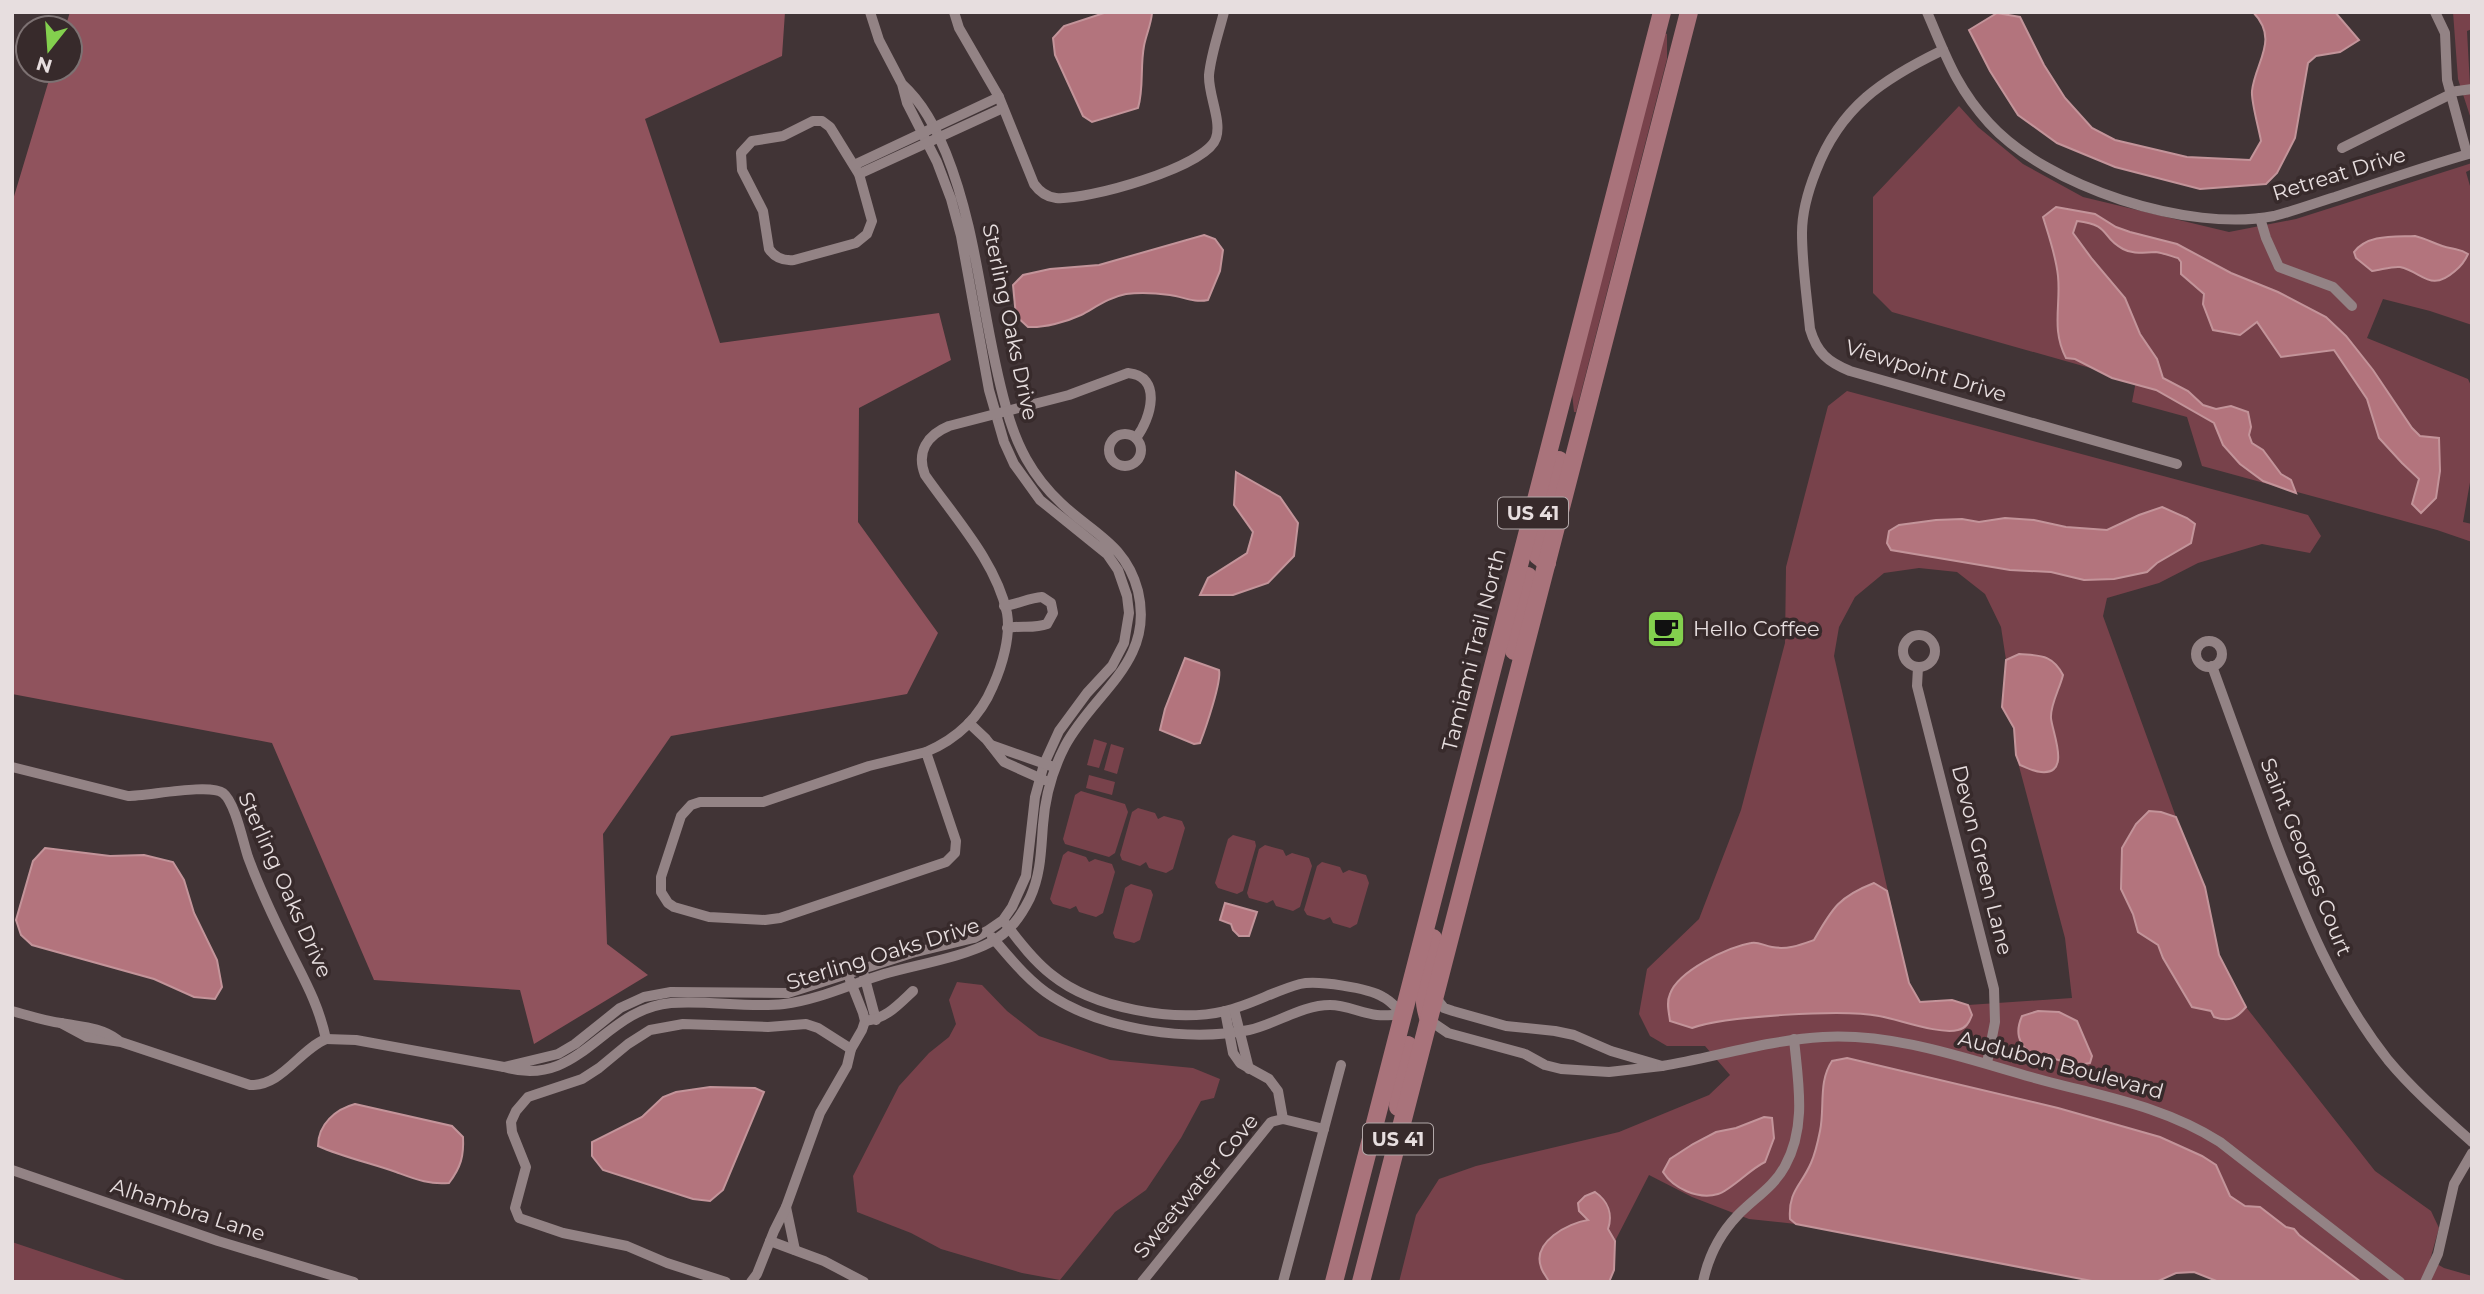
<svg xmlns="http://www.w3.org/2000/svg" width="2484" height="1294" viewBox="0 0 2484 1294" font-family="Montserrat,sans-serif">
<rect width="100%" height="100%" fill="#413436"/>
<g fill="#78424b" fill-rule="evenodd">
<polygon points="2453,12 2472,12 2472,29 2467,31 2472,122 2458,79"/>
<polygon points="1664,33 1667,34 1667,59 1576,412 1574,412 1572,393"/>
<polygon points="1959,106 1978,127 2023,164 2083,197 2229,232 2296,219 2472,163 2472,169 2466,172 2472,193 2472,325 2430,311 2383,299 2367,338 2468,379 2472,388 2472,471 2463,522 2472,524 2472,542 2437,530 2202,466 2187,417 2132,402 2136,381 1892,312 1873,293 1873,197"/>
<path d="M1847,391L2308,515L2321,536L2310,553L2262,544L2198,563L2159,583L2107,598L2103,616L2176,817L2205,887L2219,955L2246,1007L2375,1171L2431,1211L2439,1228L2430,1260L2444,1268L2472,1276V1282H2220L2194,1272L2176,1273L2156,1282H2097L1796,1224L1749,1219L1692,1197L1649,1175L1615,1241L1614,1270L1609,1282H1399L1416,1215L1439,1179L1476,1166L1619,1132L1709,1095L1730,1075L1705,1046H1667L1650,1036L1639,1014L1647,969L1699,919L1741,810L1785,643L1786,567L1828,406ZM1919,568L1957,572L1985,594L2001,627L2006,660L2002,707L2014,728L2016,755L2065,938L2072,998L1968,1005L1952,1000L1920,1002L1909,983L1834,656L1839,627L1855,597L1884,573Z"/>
<polygon points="1094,739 1107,743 1099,768 1087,765"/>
<polygon points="1111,744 1124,748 1117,774 1104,770"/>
<polygon points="1089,775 1115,782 1112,795 1086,788"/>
<polygon points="1081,791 1125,804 1128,812 1115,853 1109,857 1065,844 1063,839 1075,795"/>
<polygon points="1138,808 1155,813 1158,819 1164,816 1182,821 1185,828 1173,869 1166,873 1149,868 1146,862 1140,866 1122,860 1120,855 1132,812"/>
<polygon points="1233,835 1255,841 1256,846 1243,891 1237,894 1218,888 1215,883 1228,839"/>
<polygon points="1265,845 1283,850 1286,856 1292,853 1309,858 1312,866 1300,907 1293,911 1276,906 1273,900 1267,903 1249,898 1247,893 1259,849"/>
<polygon points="1068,851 1086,857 1089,862 1095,859 1112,864 1115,872 1103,913 1096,917 1079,912 1076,906 1070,909 1053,904 1050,899 1063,855"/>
<polygon points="1322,862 1340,867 1343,873 1349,870 1366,875 1369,883 1357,924 1350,928 1333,923 1330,917 1324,920 1307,915 1304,910 1317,866"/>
<polygon points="1131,884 1151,890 1153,895 1140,940 1134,943 1115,938 1113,933 1125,888"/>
<polygon points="957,982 982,985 1007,1011 1039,1036 1110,1060 1193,1068 1220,1079 1214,1098 1201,1101 1181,1138 1146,1190 1115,1212 1060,1280 1022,1273 941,1249 911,1233 857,1212 853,1176 899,1086 929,1053 949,1037 956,1024 949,1000"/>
<polygon points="12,1242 131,1282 12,1282"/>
</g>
<polygon fill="#90535d" points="70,12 785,12 782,56 645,119 720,343 939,313 951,360 859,408 858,522 938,633 907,694 671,736 603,834 607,944 648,975 534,1044 520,990 374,980 272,743 12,694 12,203 52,70 70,70 70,28 65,28"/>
<g fill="#b3747d" stroke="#c3949a" stroke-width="2">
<path d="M1107,12L1152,13C1151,25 1146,35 1144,46C1140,67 1144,88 1138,108L1092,122L1083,116L1055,55L1053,38L1064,26Z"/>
<path d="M2253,12H2335L2359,40L2340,52L2316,56L2308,63L2295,138L2277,173L2266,184L2200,189L2115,167L2057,143L2018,115L1990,71L1969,30L1997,13L2020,17L2044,65L2065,98L2092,128L2115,140L2187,157L2250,160L2261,141C2259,129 2251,102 2252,91C2255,62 2280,40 2253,12Z"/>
<path d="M2056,207L2095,214L2116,227L2130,232L2177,244L2231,273L2278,292L2326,317L2346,336L2373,370L2412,428L2420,436L2439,438L2440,471L2436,498L2421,513L2412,504L2419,479L2402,463L2379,438L2367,399L2334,350L2281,357L2257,322L2240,335L2213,330L2203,304L2204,294L2181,274V262L2178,258C2171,256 2163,253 2156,252C2144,252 2134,255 2123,249C2100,237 2112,225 2077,221L2073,233L2092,259L2125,298L2140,334L2157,359L2163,378L2188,391L2203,405L2216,409L2231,406L2248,412L2251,427L2249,435L2252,443L2263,450L2281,474L2291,480L2296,493L2263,481L2240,464L2223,445L2214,423L2156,390L2112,378L2075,359L2066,358C2051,329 2061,306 2058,276C2056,256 2049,237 2043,217Z"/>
<path d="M1204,235L1215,239L1223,250L1220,271L1208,300C1194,303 1184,297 1170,295C1156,293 1140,292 1126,294C1110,297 1096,307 1081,315C1066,322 1044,328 1028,327L1016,316L1013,285L1023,275L1050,269L1099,265Z"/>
<path d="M2415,236C2428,239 2438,246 2450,248C2458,250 2461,249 2468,254C2465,261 2461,266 2455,271C2430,293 2423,272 2400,267C2392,266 2381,270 2372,271L2356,258L2354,252C2368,234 2394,237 2415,236Z"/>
<polygon points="1236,472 1280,497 1298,523 1294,556 1268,583 1233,595 1200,595 1208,578 1247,553 1253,532 1234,505"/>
<polygon points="2162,507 2187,518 2195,524 2191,543 2157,563 2147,572 2114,579 2084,580 2051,572 2010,570 1891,550 1887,543 1889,531 1899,525 1936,520 1962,519 1979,522 2005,518 2034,520 2066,527 2107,530 2139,515"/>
<path d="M2019,654C2040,656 2052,654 2063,675C2060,688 2050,705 2051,718C2052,732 2072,775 2041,772C2034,772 2026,767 2020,765L2016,755L2014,728L2002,707L2006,660Z"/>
<path d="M1185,658L1219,670C1222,681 1205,730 1200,743L1194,744L1160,730L1165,709Z"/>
<path d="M2149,811L2161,812L2176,817L2205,887L2219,955L2246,1007C2236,1019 2229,1022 2214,1017L2211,1011L2192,1007L2163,958L2158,945L2138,932L2133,914L2121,889L2122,848L2136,824Z"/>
<polygon points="45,848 110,856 144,855 173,862 184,880 194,913 217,960 222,987 215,999 194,997 154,979 32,945 21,935 16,920 33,861"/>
<path d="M1874,883L1887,891L1909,983L1920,1002L1952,1000L1968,1005L1972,1015C1969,1023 1966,1028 1958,1030C1939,1035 1898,1019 1879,1016C1844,1009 1724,1016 1692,1028L1670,1021C1669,1012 1666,1003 1670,994C1678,971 1728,947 1751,943C1758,941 1764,946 1772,947C1787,950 1800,945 1814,940C1832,909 1838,897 1874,883Z"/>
<polygon points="1225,903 1257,912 1249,936 1239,936 1233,930 1231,924 1220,920"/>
<path d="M2038,1011L2059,1012L2077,1021L2092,1056L2090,1063C2065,1069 2057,1054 2031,1055C2018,1043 2015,1032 2022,1016Z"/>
<path d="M1847,1058L2058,1108L2160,1137L2202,1156L2216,1165L2230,1196L2245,1206L2260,1207L2286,1227L2294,1229L2299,1235L2361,1282H2219L2194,1272L2176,1273L2156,1282H2097L1796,1224L1790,1219C1788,1191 1801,1186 1811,1163C1815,1154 1818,1141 1820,1131C1825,1107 1818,1082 1832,1061Z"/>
<polygon points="710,1087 755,1088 764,1092 723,1190 710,1201 693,1199 603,1170 592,1156 592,1142 642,1117 663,1097 676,1092"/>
<path d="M355,1104L452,1126L463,1137C464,1156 461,1167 449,1183C429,1185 415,1179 396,1172C370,1163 343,1157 318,1146C318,1124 336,1109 355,1104Z"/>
<path d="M1764,1117L1772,1118L1774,1138L1765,1162C1750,1169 1731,1190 1718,1194C1698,1200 1673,1188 1663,1172L1670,1159L1693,1144L1716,1132L1736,1128Z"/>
<path d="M1595,1192C1608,1201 1613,1214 1608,1229L1615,1241L1614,1270L1609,1282H1549C1547,1277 1542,1272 1541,1267C1532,1242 1568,1223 1588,1220L1579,1211L1578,1203L1585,1196Z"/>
</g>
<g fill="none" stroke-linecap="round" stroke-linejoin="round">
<g stroke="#938385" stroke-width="10">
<path d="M870,12L879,40L902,84L907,103L937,162L951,199L961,236L989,390L1004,442L1014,464L1040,500L1107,554L1118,570L1127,596L1129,613L1124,643L1112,666L1087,693L1059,731L1044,764L1035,797L1026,876L1012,907L1003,920L987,931L974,938L912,953L788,993L671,992L644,997L620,1008L575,1044L558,1054L504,1067C580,1090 602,1009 671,1003C708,1000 746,1008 784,1004C818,1000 851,984 884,974C915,965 964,957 991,942C1010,932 1021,916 1030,898C1041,874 1041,850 1043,825C1045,797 1052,771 1065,746C1094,692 1155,662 1138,591C1126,544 1092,533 1061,503C1032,476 1016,445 1006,407C982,323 979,235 946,153C935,127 923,103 902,84"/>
<path d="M954,12L959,28L999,97L1034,184C1039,191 1046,197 1056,198C1085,201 1207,167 1216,138C1222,121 1208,94 1209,75C1211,54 1219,32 1224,12"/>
<path d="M1927,12C1946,56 1956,87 1989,123C2047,187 2189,233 2274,216C2294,211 2315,203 2335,197C2380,182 2426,166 2472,153"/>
<polyline points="2435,12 2445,33 2447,80 2467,154"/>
<path d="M1943,50C1883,79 1840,107 1816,171C1808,191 1802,212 1802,233C1802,265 1807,298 1810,329C1817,353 1828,362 1850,371L2177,464"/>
<polyline points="2450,92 2472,89"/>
<path d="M813,121H822L830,127L859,174L872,221L867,234L856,243L794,260C783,261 775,258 769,249L763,211L742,170L741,153L752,141L783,136Z"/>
<polyline points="2342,148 2451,94"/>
<polyline points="854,165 999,97"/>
<polyline points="859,174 1003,108"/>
<polyline points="2260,218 2266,238 2279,267 2333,287 2352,306"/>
<circle cx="1125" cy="450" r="16"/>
<path d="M1004,606C1018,604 1029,598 1042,597L1051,603L1053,613L1047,624C1034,629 1021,625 1007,628"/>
<circle cx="1919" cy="651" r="16"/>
<circle cx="2209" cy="654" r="13"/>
<path d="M2212,666C2233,723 2253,780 2274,837C2304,916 2335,993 2388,1060C2413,1090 2443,1116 2472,1142"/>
<polyline points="1918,667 1917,686 1994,989 1995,1022 1987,1063"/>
<polyline points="969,723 986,739 1004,762 1044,780"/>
<polyline points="991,745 1051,766"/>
<polygon points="926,752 956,841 955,853 946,862 780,918 765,920 709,917 674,907 668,903 661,892 661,877 681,816 691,805 700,802 763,802 869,766"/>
<path d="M926,752C957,739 980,717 993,686C1002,666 1011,636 1007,613C996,562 955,518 925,475C916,452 927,435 949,426L1069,395L1128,373C1163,376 1151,419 1136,438"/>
<path d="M12,767L128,796C148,796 210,783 223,793C235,802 243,842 248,857C259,887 273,917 287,945C303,978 318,1002 326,1039C299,1050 282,1086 250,1085L121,1042L87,1037L61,1023"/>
<path d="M1006,924C1020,943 1034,961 1052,975C1093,1008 1175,1023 1225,1011C1251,1005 1274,991 1300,984C1317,980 1369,988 1383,997C1391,1001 1397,1009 1404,1014"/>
<path d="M992,937C1010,958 1029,982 1053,997C1105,1030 1189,1042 1249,1030C1276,1024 1302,1005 1330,1005C1346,1005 1361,1013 1377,1015C1385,1016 1395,1015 1404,1014"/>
<polyline points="864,975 876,1020"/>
<polyline points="1234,1009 1249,1069"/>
<path d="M12,1011C28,1015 44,1021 61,1023C82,1027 100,1027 118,1040"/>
<polyline points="1225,1011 1233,1053 1240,1063 1269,1079 1278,1091 1283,1119"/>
<polyline points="1429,1020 1448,1033 1525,1054 1545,1065 1561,1069 1609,1072 1662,1066 1611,1051 1574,1035 1555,1031 1506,1026 1453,1011 1444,1008 1435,997"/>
<path d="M865,1021C886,1019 898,1005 913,991"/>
<polyline points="326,1039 356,1040 504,1067"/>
<path d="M1662,1066C1715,1057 1769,1040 1823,1037C1894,1033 1964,1058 2031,1077C2098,1096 2160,1104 2220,1142L2400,1282"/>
<polyline points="12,1170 218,1241 354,1282"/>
<polyline points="786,1207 795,1250"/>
<polyline points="770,1241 824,1261 864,1282"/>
<polyline points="726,1282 667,1263 627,1246 563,1233 519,1218 515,1208 526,1167 512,1132 511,1122 516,1111 528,1097 582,1079 599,1068 628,1044 650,1030 683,1024 768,1027 806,1024 818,1028 851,1049"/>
<polyline points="751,1282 757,1274 774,1231 786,1207 820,1113 847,1066 851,1049 862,1030 865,1021 863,1013 850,980"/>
<polyline points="1142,1282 1271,1122 1283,1119 1324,1129"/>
<polyline points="1283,1282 1341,1065"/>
<path d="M1703,1282C1708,1258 1720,1234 1737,1216C1753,1199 1774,1187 1785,1166C1807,1126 1798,1082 1794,1039"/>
<polyline points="2425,1282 2438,1254 2454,1184 2472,1153"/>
</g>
<g stroke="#a9737b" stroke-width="18">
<polyline points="1547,563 1538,556 1538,544 1559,460"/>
<polyline points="1514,651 1517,625 1528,576"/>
<path d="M1428,1017C1419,989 1429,967 1433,938"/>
<polyline points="1398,1107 1400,1079 1408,1045"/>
<polyline points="1334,1282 1662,12"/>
<polyline points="1361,1282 1689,12"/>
</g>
</g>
<defs>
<g id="cafe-square" transform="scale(2.0125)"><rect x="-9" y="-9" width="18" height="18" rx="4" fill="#83d04e" stroke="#372a2b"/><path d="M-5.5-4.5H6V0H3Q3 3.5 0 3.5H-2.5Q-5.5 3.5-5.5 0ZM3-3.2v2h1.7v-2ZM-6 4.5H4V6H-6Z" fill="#111"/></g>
</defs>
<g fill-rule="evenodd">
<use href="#cafe-square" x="1666" y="629"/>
</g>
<g text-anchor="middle" stroke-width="7" stroke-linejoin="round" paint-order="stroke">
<g fill="#372a2b" stroke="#b2a8a9" stroke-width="2">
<rect x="1498" y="497.5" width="70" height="31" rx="5"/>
<rect x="1363" y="1123.5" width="70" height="31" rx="5"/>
</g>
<g font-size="19" font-weight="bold" fill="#e7dedf">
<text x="1533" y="520">US 41</text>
<text x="1398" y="1146">US 41</text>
</g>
<g font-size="21" fill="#e7dedf" stroke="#372a2b">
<text transform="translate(2339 174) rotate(-17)" y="7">Retreat Drive</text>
<text transform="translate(1010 322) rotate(78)" y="7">Sterling Oaks Drive</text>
<text transform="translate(1926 371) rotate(17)" y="7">Viewpoint Drive</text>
<text transform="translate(1474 650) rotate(-76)" y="7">Tamiami Trail North</text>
<text transform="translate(2306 857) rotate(68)" y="7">Saint Georges Court</text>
<text transform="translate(1982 860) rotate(76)" y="7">Devon Green Lane</text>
<text transform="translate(285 885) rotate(66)" y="7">Sterling Oaks Drive</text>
<text transform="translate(883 954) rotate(-17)" y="7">Sterling Oaks Drive</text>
<text transform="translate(2061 1065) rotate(15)" y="7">Audubon Boulevard</text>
<text transform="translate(1196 1186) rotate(-50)" y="7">Sweetwater Cove</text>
<text transform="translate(188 1210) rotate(18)" y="7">Alhambra Lane</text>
</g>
<g font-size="21" fill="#e7dedf" stroke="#372a2b" text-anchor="start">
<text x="1693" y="636">Hello Coffee</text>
</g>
</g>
<rect width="2484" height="1294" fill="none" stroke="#e7dedf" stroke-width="28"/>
<g transform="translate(49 49) rotate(197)"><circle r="33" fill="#372a2b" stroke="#7d7273" stroke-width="2"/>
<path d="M0-5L12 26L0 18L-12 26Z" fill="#83d04e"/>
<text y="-10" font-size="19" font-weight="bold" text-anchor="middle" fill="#e7dedf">N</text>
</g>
</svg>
